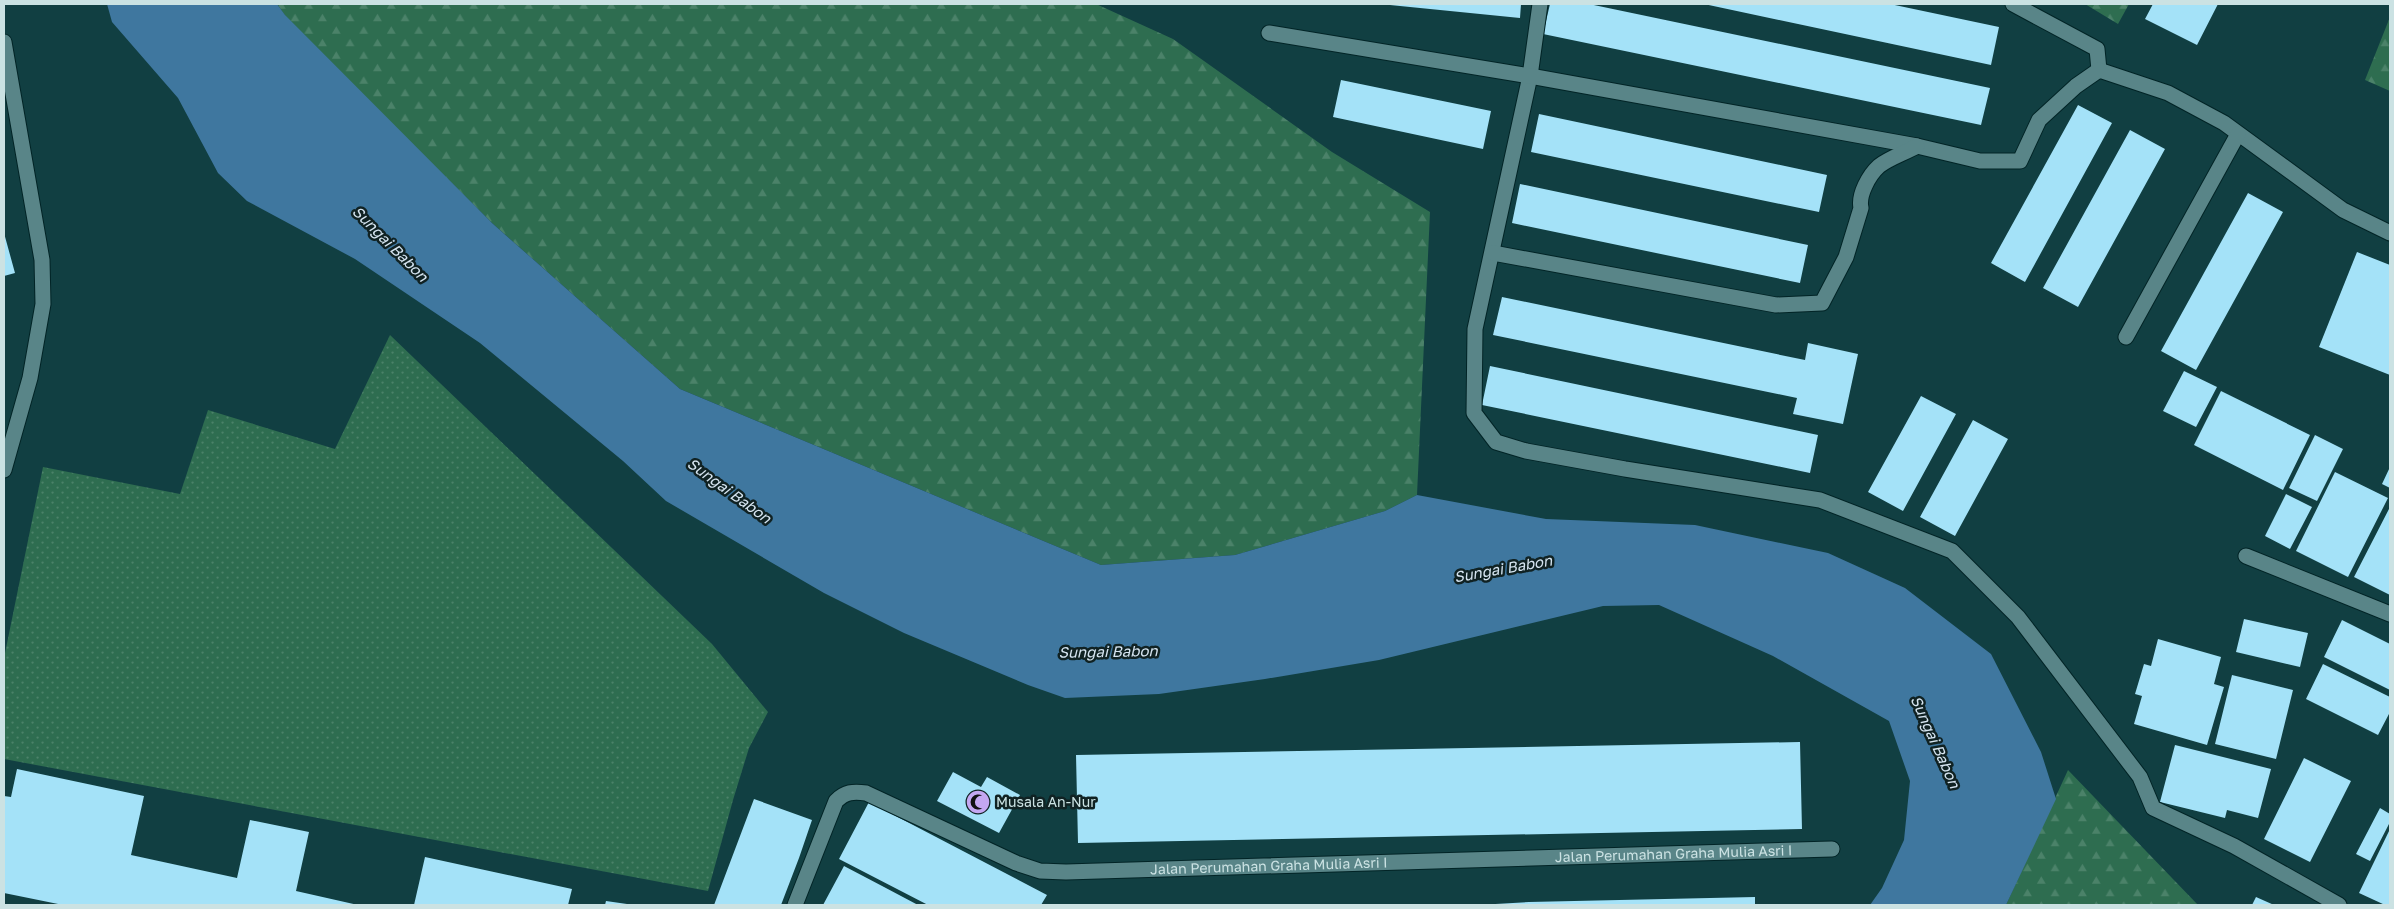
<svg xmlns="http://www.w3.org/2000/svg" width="2394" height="909" viewBox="0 0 2394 909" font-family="'Golos Text',sans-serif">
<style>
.grass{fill:url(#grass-dots)}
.forest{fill:url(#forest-firs)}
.water{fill:#3f779f}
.building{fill:#a4e2f8}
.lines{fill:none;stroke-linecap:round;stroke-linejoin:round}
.street-casing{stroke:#022426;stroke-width:17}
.street{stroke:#598588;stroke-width:15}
.labels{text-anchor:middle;stroke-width:5;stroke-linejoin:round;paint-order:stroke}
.poi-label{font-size:14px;fill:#cbe2e3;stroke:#102223;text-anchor:start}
.street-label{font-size:14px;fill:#cbe2e3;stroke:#102223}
.water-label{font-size:15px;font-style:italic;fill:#d6e5f1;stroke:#102223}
</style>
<defs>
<pattern id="grass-dots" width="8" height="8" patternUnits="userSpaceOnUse" patternTransform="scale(1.25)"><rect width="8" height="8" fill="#2e6d50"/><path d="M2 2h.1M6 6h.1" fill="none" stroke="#4b8269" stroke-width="1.8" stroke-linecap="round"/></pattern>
<pattern id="forest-firs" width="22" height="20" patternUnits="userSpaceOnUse" patternTransform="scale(1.25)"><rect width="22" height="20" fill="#2e6d50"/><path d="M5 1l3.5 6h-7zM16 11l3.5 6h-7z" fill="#4b8269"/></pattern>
</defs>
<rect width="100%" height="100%" fill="#113f42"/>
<path class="grass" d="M390,335l322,309 56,68 -19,36 -16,52 -25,91 -704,-132v-101l39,-191 137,27 28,-84 127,39z"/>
<path class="forest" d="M277,4h819l77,35 159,113 98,60 -13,283 -32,16 -150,44 -134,10 -421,-176 -188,-166 -201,-199z
M2085,4h44l-11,20z
M2390,17v74l-25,-11z
M2068,770l130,135h-192z"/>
<path class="water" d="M107,4h170l8,11 207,208 188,166 421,176 134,-10 150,-44 32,-16 129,24 149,6 133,28 77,35 86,66 50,98 15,47 -50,106h-136l12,-17 22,-48 6,-59 -21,-60 -116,-65 -114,-51 -56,1 -224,54 -114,19 -106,15 -94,4 -37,-13 -124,-52 -80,-40 -158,-92 -43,-40 -143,-118 -125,-84 -108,-58 -29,-28 -40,-75 -66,-76z"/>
<path class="building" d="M1380,4h141l-1,14z
M1550,4h39l401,84 -9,37 -438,-91z
M1704,4h186l109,23 -8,38z
M2153,4h65l-21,41 -52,-26z
M1341,80l150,31 -8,38 -150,-32z
M2078,105l34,18 -87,159 -34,-19z
M1539,114l288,61 -8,37 -288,-60z
M2130,130l35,19 -87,158 -35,-19z
M1520,184l288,61 -8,38 -288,-60z
M2248,193l35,19 -87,158 -35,-19z
M4,233l11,40 -11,3z
M2357,252l33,13v110l-71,-28z
M1502,297l303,63 3,-17 50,11 -15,70 -50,-10 4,-16 -304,-63z
M1490,366l328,69 -8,38 -328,-68z
M2184,371l33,16 -21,40 -33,-16z
M2221,391l89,44 -27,55 -89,-45z
M1921,396l35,18 -53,97 -35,-19z
M1973,420l35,19 -53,97 -35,-19z
M2315,435l28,14 -26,52 -28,-13z
M2390,467v21l-8,-4z
M2335,472l53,26 -40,79 -52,-26z
M2286,494l26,13 -22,42 -25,-13z
M2390,507v88l-36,-18z
M2244,619l64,14 -8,34 -64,-15z
M2342,620l48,24v46l-66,-33z
M2158,639l63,18 -7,27 10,3 -17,58 -73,-21 8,-28 -7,-2 9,-30 7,2z
M2323,664l67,33v15l-12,23 -72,-36z
M2232,675l61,15 -17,69 -61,-15z
M1800,742l2,87 -724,14 -2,-88z
M2175,745l96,24 -13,49 -31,-8 -2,8 -65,-16z
M2304,758l47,23 -41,81 -46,-23z
M17,769l127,27 -13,59 106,23 13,-58 59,12 -13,59 62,14h-295l-59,-12v-97l7,1z
M953,772l28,15 6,-10 33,18 -21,38 -62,-32z
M754,799l58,21 -13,38 -18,47h-67z
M869,802l178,93 -6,10h-113l-89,-46z
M2380,808l10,6v8l-20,39 -14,-7z
M2390,829v76h-5l-26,-12z
M425,857l147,32 -4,16h-154z
M844,866l40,21 34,18h-95z
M1755,897v8h-277l51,-3z
M2256,897l18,8h-22z
M606,901l21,3v1h-22z"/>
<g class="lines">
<g class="street-casing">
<g id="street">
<path d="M1540,4l-10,72 -55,253 -1,84 22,29 30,9 99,18 195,31 132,51 66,66 122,160 13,31 81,38 105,59"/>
<path d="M2013,4l84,45 2,21"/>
<path d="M1269,33l261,43 387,70 63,15h40l19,-41 37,-34 23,-16 69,23 56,30 119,87 47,23"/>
<path d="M4,42l38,218 1,44 -13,74 -26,92"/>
<path d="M1493,253l283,52 46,-2 24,-46 15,-49c-3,-13 8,-33 18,-42 10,-8 26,-13 38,-20"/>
<path d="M2126,337l112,-203"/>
<path d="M2246,556l144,58"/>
<path id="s1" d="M795,905l41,-104c9,-9 17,-10 30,-8l150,70 24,8 26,1 766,-23"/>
</g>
</g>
<use href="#street" class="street"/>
</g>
<defs>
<g id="mosque-disc" transform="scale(1.25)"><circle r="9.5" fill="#c4a7f1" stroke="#102223"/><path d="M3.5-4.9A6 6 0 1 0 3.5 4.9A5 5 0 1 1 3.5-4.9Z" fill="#111"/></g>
</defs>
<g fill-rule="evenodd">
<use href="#mosque-disc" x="978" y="802"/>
</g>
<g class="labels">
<g class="poi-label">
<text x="996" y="807">Musala An-Nur</text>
</g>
<g class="street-label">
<text dy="5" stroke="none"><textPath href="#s1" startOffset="969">Jalan Perumahan Graha Mulia Asri I</textPath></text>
<text dy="5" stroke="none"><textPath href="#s1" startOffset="564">Jalan Perumahan Graha Mulia Asri I</textPath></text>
</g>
<g class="water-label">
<text transform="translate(390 244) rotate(45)" y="5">Sungai Babon</text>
<text transform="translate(729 491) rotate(36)" y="5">Sungai Babon</text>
<text transform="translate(1503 569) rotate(-10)" y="5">Sungai Babon</text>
<text transform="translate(1108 652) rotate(-1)" y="5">Sungai Babon</text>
<text transform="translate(1935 742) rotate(66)" y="5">Sungai Babon</text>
</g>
</g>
<rect width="2394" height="909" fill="none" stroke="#cbe2e3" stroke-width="10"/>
</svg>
